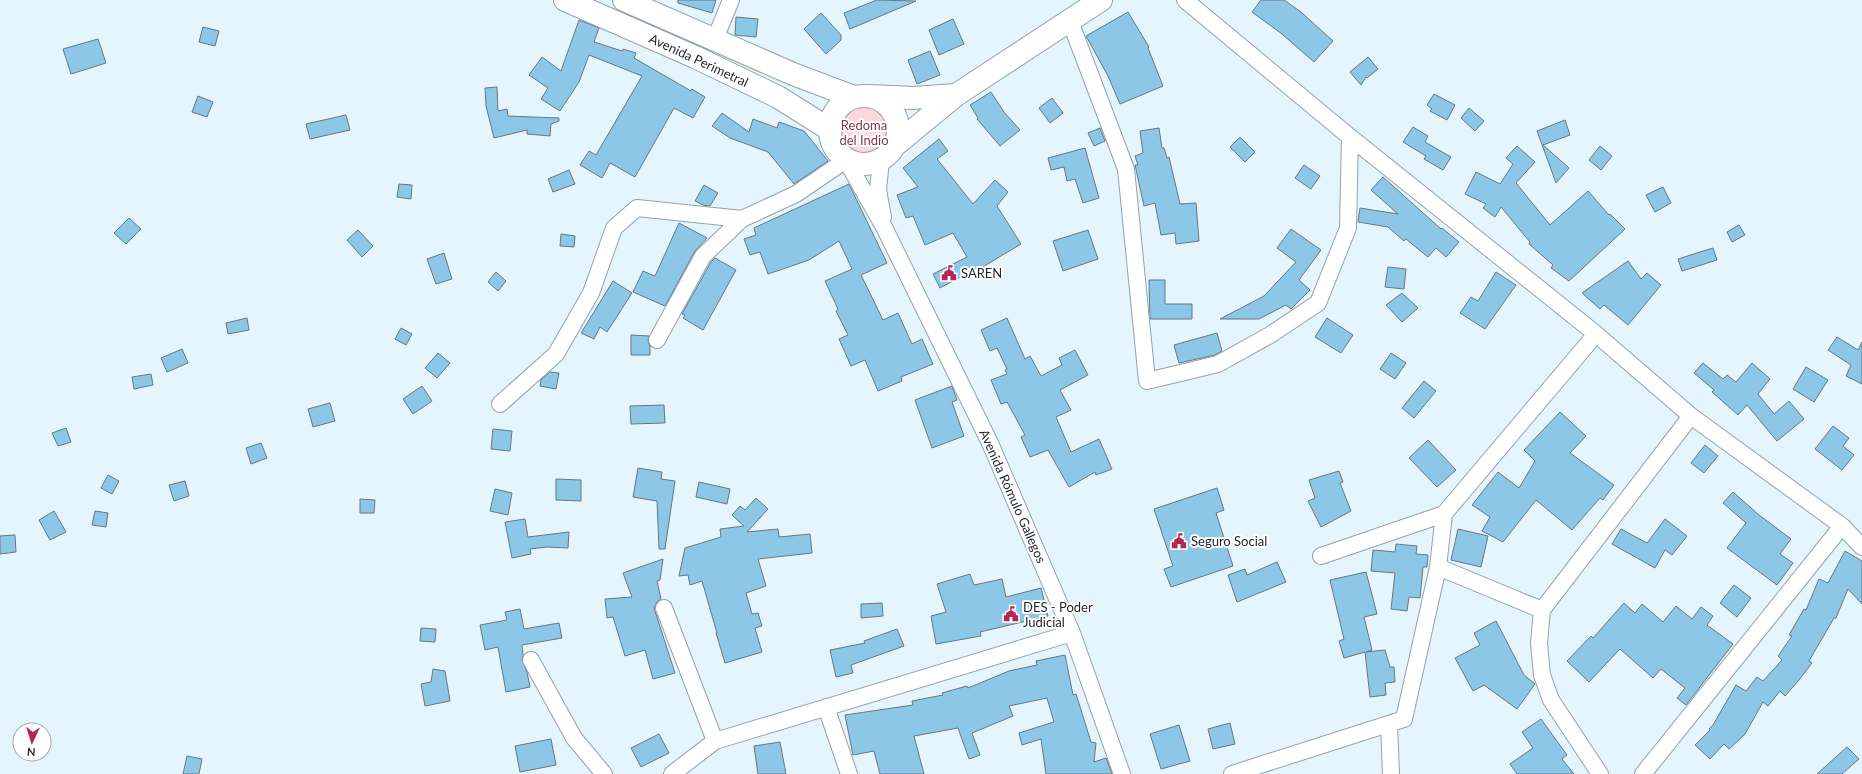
<svg xmlns="http://www.w3.org/2000/svg" width="1862" height="774" viewBox="0 0 1862 774" font-family="Lato,sans-serif">
<style>
.green{fill:#fdd7dc}
.building{fill:#8cc7e8;stroke:#69777f}
.lines{fill:none;stroke-linecap:round;stroke-linejoin:round}
.street-casing{stroke:#93a2aa;stroke-width:18}
.secondary-casing{stroke:#93a2aa;stroke-width:24}
.street{stroke:#fff;stroke-width:16}
.secondary{stroke:#fff;stroke-width:22}
.labels{text-anchor:middle;stroke-width:4;stroke-linejoin:round;paint-order:stroke}
.street-label{font-size:13px;fill:#1f2528;stroke:#fff}
.park-label{font-size:13px;fill:#853849;stroke:#fff}
.poi-label{font-size:13px;fill:#1f2528;stroke:#fff;text-anchor:start}
</style>
<rect width="100%" height="100%" fill="#e5f5fe"/>
<path class="green" d="M838 132a26 26 0 1 1 52 0a26 26 0 1 1-52 0Z"/>
<path class="building" d="M678,0h38l-4,13 -34,-10z
M877,0l39,1 -66,28 -6,-16z
M1261,0h23l17,12 32,29 -19,21 -32,-28 -30,-22z
M1128,12l21,35 -1,1 15,38 -43,18 -12,-28 -22,-40z
M821,13l20,22v5l-15,14 -22,-25z
M736,17l22,2 -2,18 -21,-2z
M953,19l11,25 -25,11 -10,-25z
M579,20l20,8 -5,14 28,9 1,-2 13,4 -2,5 57,33 1,-2 13,8 -12,21 -19,-10 -39,69 -25,-14 -8,15 -22,-13 9,-14 7,4 46,-79 -53,-21 -10,27 -19,29 -19,-12 7,-11 -19,-13 13,-18 19,14z
M203,27l16,4 -4,15 -16,-4z
M98,39l8,24 -35,11 -8,-25z
M930,51l10,24 -23,9 -9,-24z
M1368,57l10,12 -11,9 -1,-1 -5,8 -11,-13z
M497,87l1,24 9,-2 1,7 51,2v3l-8,3 -1,12 -23,-2v-4l-33,8 -8,-32 -1,-18z
M991,92l13,20 16,18 -20,16 -23,-27 1,-1 -8,-13z
M1434,94l21,11 -8,15 -17,-9 2,-2 -5,-4z
M198,96l15,6 -6,15 -15,-5z
M1052,98l11,15 -13,10 -11,-15z
M1469,108l15,13 -9,10 -14,-13z
M722,113l27,19 4,-13 24,9 2,-6 25,9 24,30 -34,23 -26,-32 -38,-14 -18,-12z
M346,115l4,15 -40,9 -4,-15z
M1565,120l5,15 -27,10 26,23 -13,15 -19,-52z
M1413,127l15,9 -3,6 26,15 -8,13 -19,-11 2,-3 -23,-14z
M1100,128l5,13 -11,5 -6,-13z
M1159,128l3,20h2l3,10 2,-1 11,47 16,-1 3,38 -23,3 -1,-11 -14,2 -6,-32 -11,3 -9,-41h3l-3,-9 8,-3 -3,-22z
M1240,137l15,15 -10,10 -15,-15z
M939,139l9,12 -11,8 36,45 22,-24 13,12 -11,14 24,38 -45,27 -1,-2 -35,19 -7,-14 34,-17 -14,-24 -28,12 -12,-29 -7,2 -9,-23 21,-8 -15,-19z
M1517,146l18,16 -19,21 34,42 38,-34 21,24 1,-1 15,15 -56,52 -18,-13 2,-3 -24,-21 1,-2 -29,-35 -6,10 -12,-9 3,-4 -21,-10 11,-22 24,12 13,-20 -7,-6z
M1600,146l12,10 -11,14 -12,-10z
M1085,148l14,50 -16,5 -8,-24 -8,2 -3,-14 -13,3 -3,-12z
M1304,165l16,11 -9,13 -16,-11z
M569,170l6,14 -22,8 -5,-13z
M1383,177l58,52 1,-1 17,14 -13,15 -10,-9 -8,9 -22,-18 -2,2 -16,-14 -30,-5 2,-14 38,6 -27,-24z
M399,184l13,1 -1,14 -14,-2z
M849,184l38,79 -26,12 22,45 15,-7 14,31 10,-5 11,25 -32,13 1,4 -24,10 -13,-31 -14,6 -12,-27 9,-4 -12,-24 2,-2 -13,-28 27,-12 -13,-28 -30,19 -41,14 -8,-22 -10,3 -6,-16 12,-4 -2,-7z
M704,185l14,8 -8,13 -7,-1 -8,-4z
M1663,187l8,16 -16,9 -9,-17z
M129,218l12,11 -15,15 -12,-11z
M679,223l28,15 -12,13 -30,55 -32,-14 10,-21 12,5z
M1739,225l6,10 -13,7 -5,-10z
M1291,229l30,21 -22,30 11,10 -19,19 -5,-4 -27,14h-39l44,-23 32,-34 -19,-14z
M358,230l15,16 -11,11 -15,-17z
M1088,230l10,29 -35,12 -10,-30z
M561,234l14,2 -1,11 -14,-1z
M1713,248l4,12 -35,11 -4,-12z
M444,253l8,26 -16,5 -9,-25z
M715,258l21,12 -33,60 -20,-12 2,-3 -3,-1 29,-52z
M1628,261l13,18 6,-6 14,12 -33,40 -24,-20 -4,4 -18,-16z
M1388,267l18,2 -2,20 -19,-2z
M496,272l10,9 -8,10 -10,-9z
M1496,272l20,13 -31,44 -25,-16 11,-16 7,4z
M1149,280h16v24h27v15h-42z
M613,281l19,12 -25,39 -7,-5 -6,12 -13,-6z
M1402,293l16,15 -16,14 -16,-17z
M247,318l2,12 -21,4 -2,-11z
M1007,318l18,41 5,-3 11,20 21,-11 -3,-7 16,-8 13,25 -28,15 11,20 -15,7 15,35 28,-13 13,30 -16,6 -1,-3 -26,15 -21,-37 -18,7 -9,-20 4,-2 -18,-33 -6,2 -10,-24 16,-6 -2,-4 2,-1 -10,-21 -7,3 -9,-21z
M1327,318l26,17 -12,18 -26,-16z
M401,328l11,6 -6,11 -11,-6z
M1217,333l5,18 -7,4 -36,8 -5,-18z
M631,335l18,1 -1,5 2,6v8h-19z
M1837,337l21,13 4,-8v42l-16,-8 5,-11 -23,-15z
M182,349l6,14 -21,9 -6,-14z
M438,353l12,10 -13,15 -12,-10z
M1391,353l15,10 -11,16 -15,-10z
M1703,363l20,16 4,-4 9,7 16,-19 18,16 -12,15 16,20 15,-13 15,18 -27,22 -30,-36 -9,10 -26,-23 2,-2 -20,-17z
M1806,367l22,13 -14,22 -21,-13z
M550,372l9,1 -3,16 -16,-3 1,-6z
M151,374l2,11 -19,4 -2,-12z
M1424,381l12,10 -22,27 -12,-10z
M422,386l10,15 -19,13 -10,-15z
M952,386l5,14 -5,2 12,34 -32,12 -17,-48z
M330,403l5,18 -22,6 -5,-18z
M664,405l1,18 -34,1 -1,-18z
M1560,412l26,24 -16,17 44,32 -11,15 -3,-2 -28,32 -36,-30 -33,42 -21,-11 8,-14 -18,-12 26,-33 21,16 16,-27 -11,-11z
M1833,426l16,12 -6,8 11,9 -12,15 -27,-21z
M66,428l5,14 -13,4 -6,-13z
M493,429l19,2 -2,20 -19,-2z
M1428,440l28,30 -19,17 -28,-29z
M261,443l6,15 -16,6 -5,-16z
M1705,445l13,11 -14,17 -13,-10z
M638,468l24,4 -1,7 14,2 -10,68h-6l-2,-48 -24,-4z
M1339,471l4,11 -3,1 11,28 -30,16 -13,-26 7,-3 -6,-18z
M108,475l11,6 -7,13 -11,-6z
M556,479l25,1v21l-25,-1z
M185,481l4,15 -15,5 -5,-16z
M699,482l31,7 -3,15 -31,-7z
M1217,488l7,22 -8,3 17,53 -62,21 -7,-18 9,-3 -19,-57z
M495,489l17,4 -4,22 -18,-4z
M1733,492l26,23 32,24 -11,15 13,9 -16,22 -50,-37 19,-25 -23,-20z
M756,498l12,11 -21,23 31,-3 1,8 31,-3 2,19 -54,6 8,27 -20,7 6,21 6,-1 4,13 -7,2 7,24 -37,11 -9,-30h1l-15,-52 -12,4 -2,-10 -9,1 6,-28 36,-11 -1,-8 24,-3 -12,-11 8,-9 5,4z
M360,499l15,1 -1,13h-14z
M54,511l12,21 -16,8 -11,-20z
M95,511l13,2 -2,14 -14,-2z
M525,519l3,18 41,-5 -1,16 -21,-1 -17,2 1,5 -19,4 -7,-36z
M1665,519l22,17 -15,19 -7,-5 -10,18 -43,-24 9,-15 26,14z
M1458,529l30,7 -7,31 -30,-7z
M15,535l1,17 -16,2v-18z
M1396,544l21,2 -1,8 12,1 -1,12h-4l-3,31 -11,-1 -2,14 -16,-2 4,-36 -24,-2 2,-21 22,2z
M1845,551l17,10v43l-14,-15 -12,29h-2l-25,43 3,2 -13,17 -14,16 -5,-5 -12,15 -5,-4 -18,32 -16,15 -5,-5 -14,15 -15,-14 15,-15 -1,-1 4,-4 23,-40 10,6 11,-14 6,4 19,-21 -4,-4 14,-20 -3,-1 15,-26 2,1 13,-31 9,4z
M663,559l-3,21 -3,1 4,18 -4,3 -3,6 21,65 -22,6 -8,-29 -20,6 -12,-39 -6,1 -2,-19 27,-2 -9,-24z
M1277,562l9,20 -49,20 -9,-27 17,-6 2,6z
M1366,572l11,42 -13,3 8,33 -6,2 19,-2 5,17h4l1,15 -10,1 1,12 -16,2 -5,-45 -21,6 -5,-17 5,-2 -14,-59z
M970,574l4,11 28,-6 4,18 35,-9 7,28 -68,16 1,4 -45,8 -5,-28 15,-4 -9,-28z
M1734,585l17,13 -14,19 -17,-14z
M882,603l1,13 -22,2v-14z
M1624,603l11,10 7,-9 21,18 13,-16 16,13 9,-12 12,9 -6,9 26,19 -47,61 -9,-7 8,-10 -24,-19 -8,9 -33,-29 -31,33 -22,-21 24,-25 2,2z
M520,609l4,20 35,-6 3,15 -40,7 1,10 -1,5 5,12 3,15 -24,5 -8,-45 -13,3 -5,-25 27,-5 -2,-8z
M1496,621l28,54 11,9 -18,25 -33,-24 -11,6 -18,-33 25,-13 -6,-12z
M421,628l15,1 -1,13 -15,-1z
M897,629l7,17 -53,19 2,8 -17,4 -6,-27 35,-7 -1,-2z
M1065,655l8,40 3,-1 15,48 5,1 -2,19 12,-4 6,16h-66l-5,-35 -19,6 -3,-12 35,-11 -7,-24 -38,8 4,10 -41,17 8,22 -11,4 -11,-31 -44,8 10,38h-44l-6,-23 -21,4 -8,-40 68,-10 -1,-4 31,-6 -1,-2 25,-7 1,2 41,-17 28,-6 -1,-4z
M433,669l12,2 5,30 -25,5 -4,-22 10,-2z
M1541,719l26,36 -5,4 12,15h-57l-7,-10 23,-16 -11,-16z
M1230,723l5,21 -22,5 -5,-20z
M1179,725l11,36 -29,8 -11,-35z
M659,734l10,19 -28,14 -10,-19z
M551,739l5,26 -36,7 -5,-26z
M780,742l6,32h-28l-4,-28z
M1847,747l12,12 -17,15h-25z
M187,756l15,3 -3,15h-16z"/>
<g class="lines">
<g class="street-casing">
<path id="street" d="M1185,0l165,137 246,197 95,82 151,110 20,21
M1070,21l56,148 21,212 71,-17 52,-29 48,-32 30,-75 2,-91
M715,39l16,-39
M881,160l-3,30 5,27
M657,340l46,-84 39,-37
M500,404l56,-50 35,-61 23,-65 23,-20 105,11 54,-25 50,-34 38,67 106,216 82,190 50,141
M1321,556l123,-42
M1438,567l104,43
M664,608l51,133
M531,660l43,78 30,36
M826,707l23,67
M1389,724l2,50
M672,774l43,-33 357,-108
M1232,774l172,-55 34,-152 6,-53 152,-180
M1600,774l-49,-74 -9,-25 -3,-32 3,-33 149,-194
M1643,774l199,-248"/>
</g>
<g class="secondary-casing">
<path id="secondary" d="M565,0l130,57 83,40 51,32
M624,0l169,74 61,23
M830 130a34 34 0 1 1 68 0a34 34 0 1 1-68 0Z
M871,96l42,2 43,-3
M894,146l62,-51 145,-95"/>
</g>
<use href="#street" class="street"/>
<use href="#secondary" class="secondary"/>
</g>
<defs>
<g id="civic-bare" transform="scale(1.2)"><path d="M-.6-6.5H3V-4.5H.6V-3L4-1V1h2V6H-6V1h2V-1L-.6-3ZM-1.2 2.5V6h2.4V2.5Z" fill="#b62652" stroke="#fff" stroke-width="2.5" paint-order="stroke"/></g>
</defs>
<g fill-rule="evenodd">
<use href="#civic-bare" x="949" y="273"/>
<use href="#civic-bare" x="1179" y="541"/>
<use href="#civic-bare" x="1011" y="614"/>
</g>
<g class="labels">
<g class="street-label">
<text transform="translate(699 60) rotate(25)" y="5">Avenida Perimetral</text>
<text transform="translate(1013 496) rotate(66)" y="5">Avenida Rómulo Gallegos</text>
</g>
<g class="park-label">
<text x="864" y="130">Redoma<tspan x="864" dy="15">del Indio</tspan></text>
</g>
<g class="poi-label">
<text x="961" y="278">SAREN</text>
<text x="1191" y="546">Seguro Social</text>
<text x="1023" y="612">DES - Poder<tspan x="1023" dy="15">Judicial</tspan></text>
</g>
</g>
<g transform="translate(32 742) rotate(184)"><circle r="19" fill="#ffffff" stroke="#a5a8a9"/>
<path d="M0-3L7 15L0 10L-7 15Z" fill="#b62652"/>
<text y="-6" font-size="11" font-weight="bold" text-anchor="middle" fill="#1f2528">N</text>
</g>
</svg>
